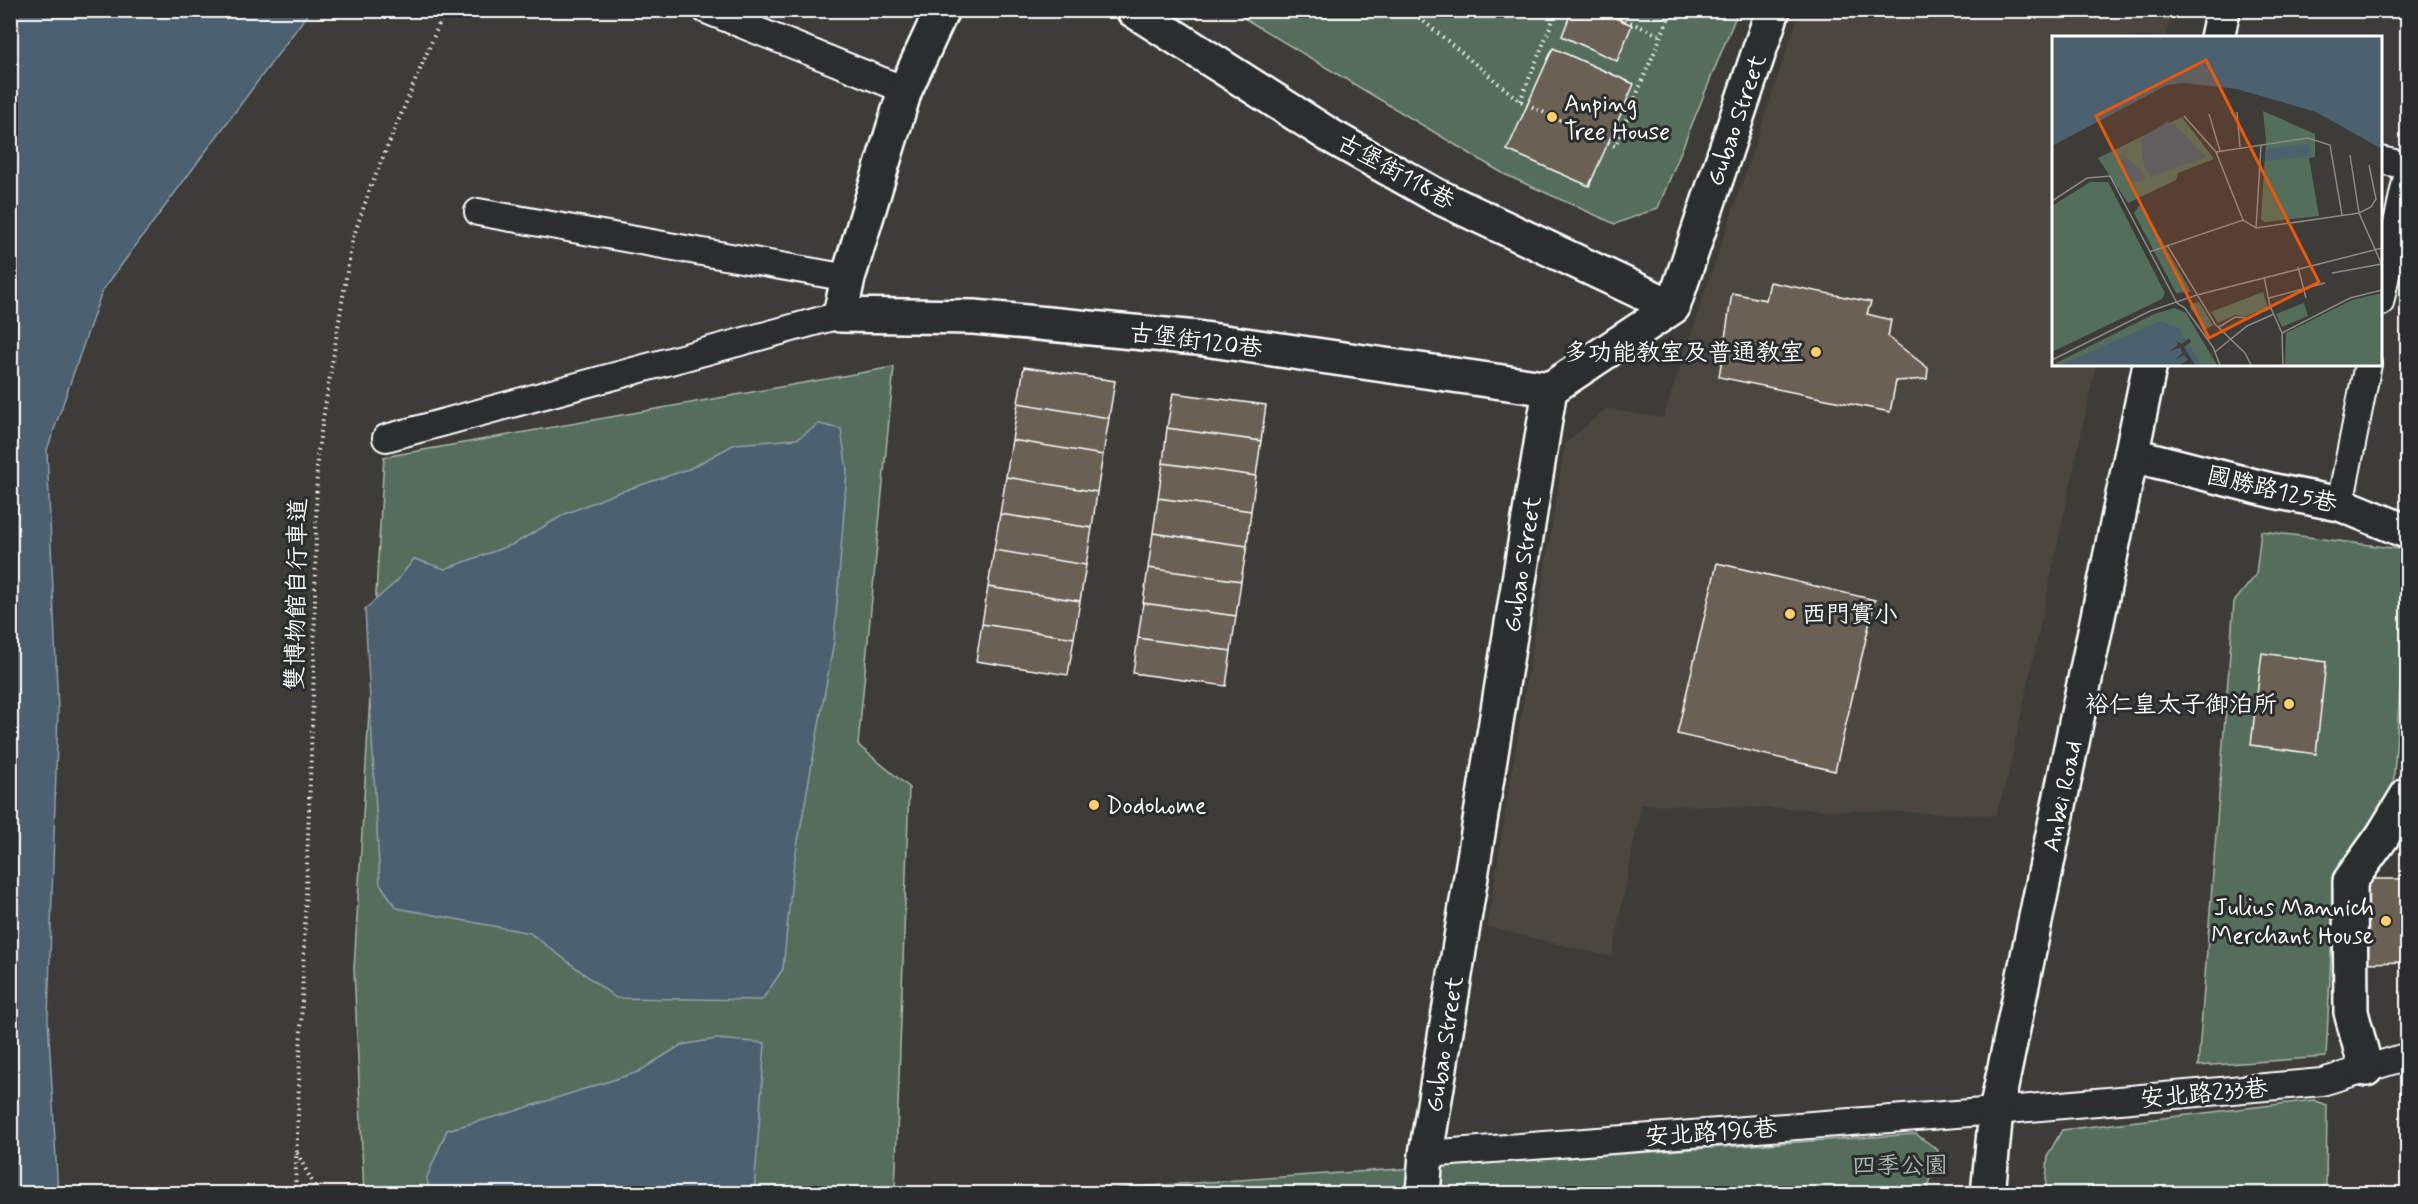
<svg xmlns="http://www.w3.org/2000/svg" width="2418" height="1204" viewBox="0 0 2418 1204" font-family="Mynerve,'LXGW WenKai TC',sans-serif">
<style>
.built{fill:#4c4740}
.green{fill:#546e5c;stroke:#aab6ae;stroke-width:1.5}
.water{fill:#4b616f;stroke:#93a0a9;stroke-width:1.5}
.building{fill:#6b6052;stroke:#fff;stroke-width:1.5}
.lines{fill:none;stroke-linecap:round;stroke-linejoin:round}
.lane-casing{stroke:#fff;stroke-width:30}
.street-casing{stroke:#fff;stroke-width:38}
.secondary-casing{stroke:#fff;stroke-width:38}
.path{stroke:#fff;stroke-width:4;stroke-dasharray:1.5 4.5;stroke-linecap:butt}
.lane{stroke:#2a2d2e;stroke-width:26}
.street{stroke:#2a2d2e;stroke-width:33}
.secondary{stroke:#2a2d2e;stroke-width:33}
.poi-dot{fill:#ffd166;stroke:#2a2d2e;stroke-width:2}
.labels{text-anchor:middle;stroke-width:6;stroke-linejoin:round;paint-order:stroke}
.poi-label{font-size:24px;fill:#fff;stroke:#2a2d2e;text-anchor:start}
.street-label{font-size:24px;fill:#fff;stroke:#2a2d2e}
.park-label{font-size:24px;fill:#aab6ae;stroke:#2a2d2e}
.inset-road{fill:none;stroke:#8b8a88;stroke-width:1.5}
.view{fill:#e8590c;fill-opacity:0.15;stroke:#e8590c;stroke-width:3}
.inset-edge{fill:none;stroke:#fff;stroke-width:3}
</style>
<rect width="100%" height="100%" fill="#3e3c39"/>
<filter id="ink" filterUnits="userSpaceOnUse"><feTurbulence type="fractalNoise" baseFrequency=".0167" numOctaves="2"/><feDisplacementMap in="SourceGraphic" scale="12" xChannelSelector="R" yChannelSelector="G"/><feConvolveMatrix kernelMatrix="1 2 1 2 8 2 1 2 1" color-interpolation-filters="sRGB"/></filter>
<g filter="url(#ink)">
<path class="built" d="M1800,11h372l-6,26 -112,1v326l42,1 -90,419 -11,31 -354,-11 -29,153 -125,-30 78,-483 41,-35 57,9z"/>
<path class="green" d="M1232,11h506l-80,197 -43,16 -111,-50z
M894,367l-36,378 51,42 -14,406 -531,1 -10,-225 30,-512z
M2261,531l146,19v43l-15,209 -21,18 -36,54 -9,183 -128,9 36,-464 22,-27z
M2314,1100l13,5 -1,80 -13,8h-268l3,-38 14,-25z
M1916,1134l22,16 -11,43 -895,1z"/>
<path class="water" d="M10,11h300l-208,280 -55,159 11,260 -10,308 10,176 -48,-1z
M819,424l22,5 6,42 -13,170 -41,228 -10,100 -21,31 -146,-2 -86,-65 -133,-25 -17,-24 -15,-275 32,-28 17,-22 31,10 69,-25 51,-30 49,-20 75,-25 46,-25 62,-5z
M716,1039l49,4 -11,150h-325l-2,-16 20,-47 62,-17 129,-41 43,-27z"/>
<path class="building" d="M1572,10h24l36,15 -15,36 -55,-25z
M1553,48l81,36 -45,102 -82,-36z
M1770,282l101,20 -4,12 24,6 -3,17 40,31 -1,11 -31,2 -6,31 -171,-35 13,-84 34,7z
M1024,367l91,14 -6,37 -91,-15z
M1173,393l93,12 -5,36 -94,-13z
M1018,403l91,15 -6,37 -91,-15z
M1167,428l94,13 -5,35 -93,-13z
M1012,440l91,15 -6,37 -91,-15z
M1163,463l93,13 -5,35 -93,-13z
M1006,477l91,15 -5,36 -92,-14z
M1158,498l93,13 -4,35 -94,-13z
M1000,514l92,14 -6,37 -92,-15z
M1153,533l94,13 -6,35 -93,-13z
M994,550l92,15 -6,36 -92,-14z
M1717,563l158,37 -40,171 -158,-37z
M1148,568l93,13 -5,35 -93,-13z
M988,587l92,14 -6,37 -92,-14z
M1143,603l93,13 -5,35 -93,-13z
M982,624l92,14 -6,37 -92,-14z
M1138,638l93,13 -5,35 -93,-13z
M2262,653l64,9 -10,92 -65,-9z
M2365,879h43v83l-43,1z"/>
<g class="lines">
<g class="lane-casing">
<path id="lane" d="M706,10l199,80
M2380,160l28,6
M478,212l370,66
M2380,303l28,-131
M386,438l454,-123
M2340,504l28,-140
M1426,1154l570,-43 326,-29 86,-26"/>
</g>
<g class="street-casing">
<path id="street" d="M942,10l-37,80 -57,188 -8,37 134,2 223,21 353,51
M1133,10l196,125 108,61 236,111
M2133,455l141,36 66,13 68,28
M2366,1069l-15,-57 -1,-131 32,-44 26,-43
M1423,1194l3,-40 124,-765 123,-82 100,-297"/>
</g>
<g class="secondary-casing">
<path id="secondary" d="M2217,38l6,-28
M1988,1194l8,-83 154,-747"/>
</g>
<path class="path" d="M1410,10l110,91 95,45 57,-136
M1603,10l58,26
M1520,101l37,-91
M297,1153l22,41
M295,1194l19,-524 3,-214 35,-215 19,-55 74,-176"/>
<use href="#lane" class="lane"/>
<use href="#street" class="street"/>
<use href="#secondary" class="secondary"/>
</g>
</g>
<g class="poi-dot">
<circle cx="1552" cy="117" r="6"/>
<circle cx="1816" cy="352" r="6"/>
<circle cx="1790" cy="614" r="6"/>
<circle cx="2289" cy="704" r="6"/>
<circle cx="1094" cy="805" r="6"/>
<circle cx="2386" cy="921" r="6"/>
</g>
<g class="labels">
<g class="poi-label">
<text x="1564" y="111">Anping<tspan x="1564" dy="28">Tree House</tspan></text>
<text x="1804" y="360" text-anchor="end">多功能教室及普通教室</text>
<text x="1802" y="622">西門實小</text>
<text x="2277" y="712" text-anchor="end">裕仁皇太子御泊所</text>
<text x="1106" y="813">Dodohome</text>
<text x="2374" y="915" text-anchor="end">Julius Mannich<tspan x="2374" dy="28">Merchant House</tspan></text>
</g>
<g class="street-label">
<text transform="translate(1736 120) rotate(-71)" y="8">Gubao Street</text>
<text transform="translate(1396 171) rotate(29)" y="8">古堡街118巷</text>
<text transform="translate(1196 340) rotate(7)" y="8">古堡街120巷</text>
<text transform="translate(2272 489) rotate(13)" y="8">國勝路125巷</text>
<text transform="translate(1522 564) rotate(-81)" y="8">Gubao Street</text>
<text transform="translate(296 594) rotate(-89)" y="8">雙博物館自行車道</text>
<text transform="translate(2062 796) rotate(-78)" y="8">Anbei Road</text>
<text transform="translate(1444 1044) rotate(-81)" y="8">Gubao Street</text>
<text transform="translate(2204 1093) rotate(-5)" y="8">安北路233巷</text>
<text transform="translate(1711 1132) rotate(-4)" y="8">安北路196巷</text>
</g>
<g class="park-label">
<text x="1900" y="1173">四季公園</text>
</g>
</g>
<g transform="translate(2052 36)">
<rect width="330" height="330" fill="#3e3c39"/>
<path d="M211,75l52,23v23l-6,1 10,58 -54,6 -4,-3 5,-79zM130,81l32,42 -36,14 -2,7 -48,23 -30,-45zM38,146h18l57,111 -3,6 -110,53v-146zM87,170l4,1 48,85 -15,1 -42,-80zM211,256l5,15 -24,10 -9,-2 -17,8 -7,-11zM330,257v72h-97l1,-32 66,-33zM147,266l14,23 -7,4 -16,-21v-4zM252,267l4,13 -26,11 -6,-13zM123,272l11,5 31,52h-165l102,-51z" fill="#546e5c"/>
<path d="M0,1h330v112l-66,-37 -79,-23 -53,-6 -17,2 -115,61zM115,86l7,2 32,33 -56,20 -7,-14 -2,-24zM256,108l3,12 -46,5 2,-12zM71,118l19,17 4,8 -18,5 -5,-16 -9,-11zM108,285l19,8 23,36h-141z" fill="#4b616f"/>
<path d="M137,302l2,4 -7,5 11,18h-15l8,-5 -4,-5 -9,5 8,-7 -3,-5 -11,3 9,-6 -2,-4 6,3z" fill="#3e3c39"/>
<path class="inset-road" d="M185,76l3,35M157,78l11,37M132,80l32,36 27,68M164,116l92,-14 22,7 12,70M298,119l9,58 12,-6 5,-8 -7,-34M0,165l35,-23 23,-2 67,127 8,5 28,39 7,18M204,192l5,-82M115,209l48,79 30,29 6,12M97,216l94,-32 13,8 103,-15 23,52M246,231l8,31M280,237l50,-9M212,241l6,29 12,27M217,262l56,-15M167,291l16,-10 12,1 24,-10M163,316l32,-26 27,-12M0,324l98,-49 47,-16 185,-47M231,329l-1,-32 68,-35 32,-8"/>
<path class="view" d="M154,24l113,222 -110,56 -113,-222z"/>
<rect width="330" height="330" class="inset-edge"/>
</g>
<rect width="2418" height="1204" fill="none" stroke="#2a2d2e" stroke-width="36"/>
<rect x="18" y="18" width="2382" height="1168" fill="none" stroke="#fff" stroke-width="2" filter="url(#ink)"/>
</svg>
